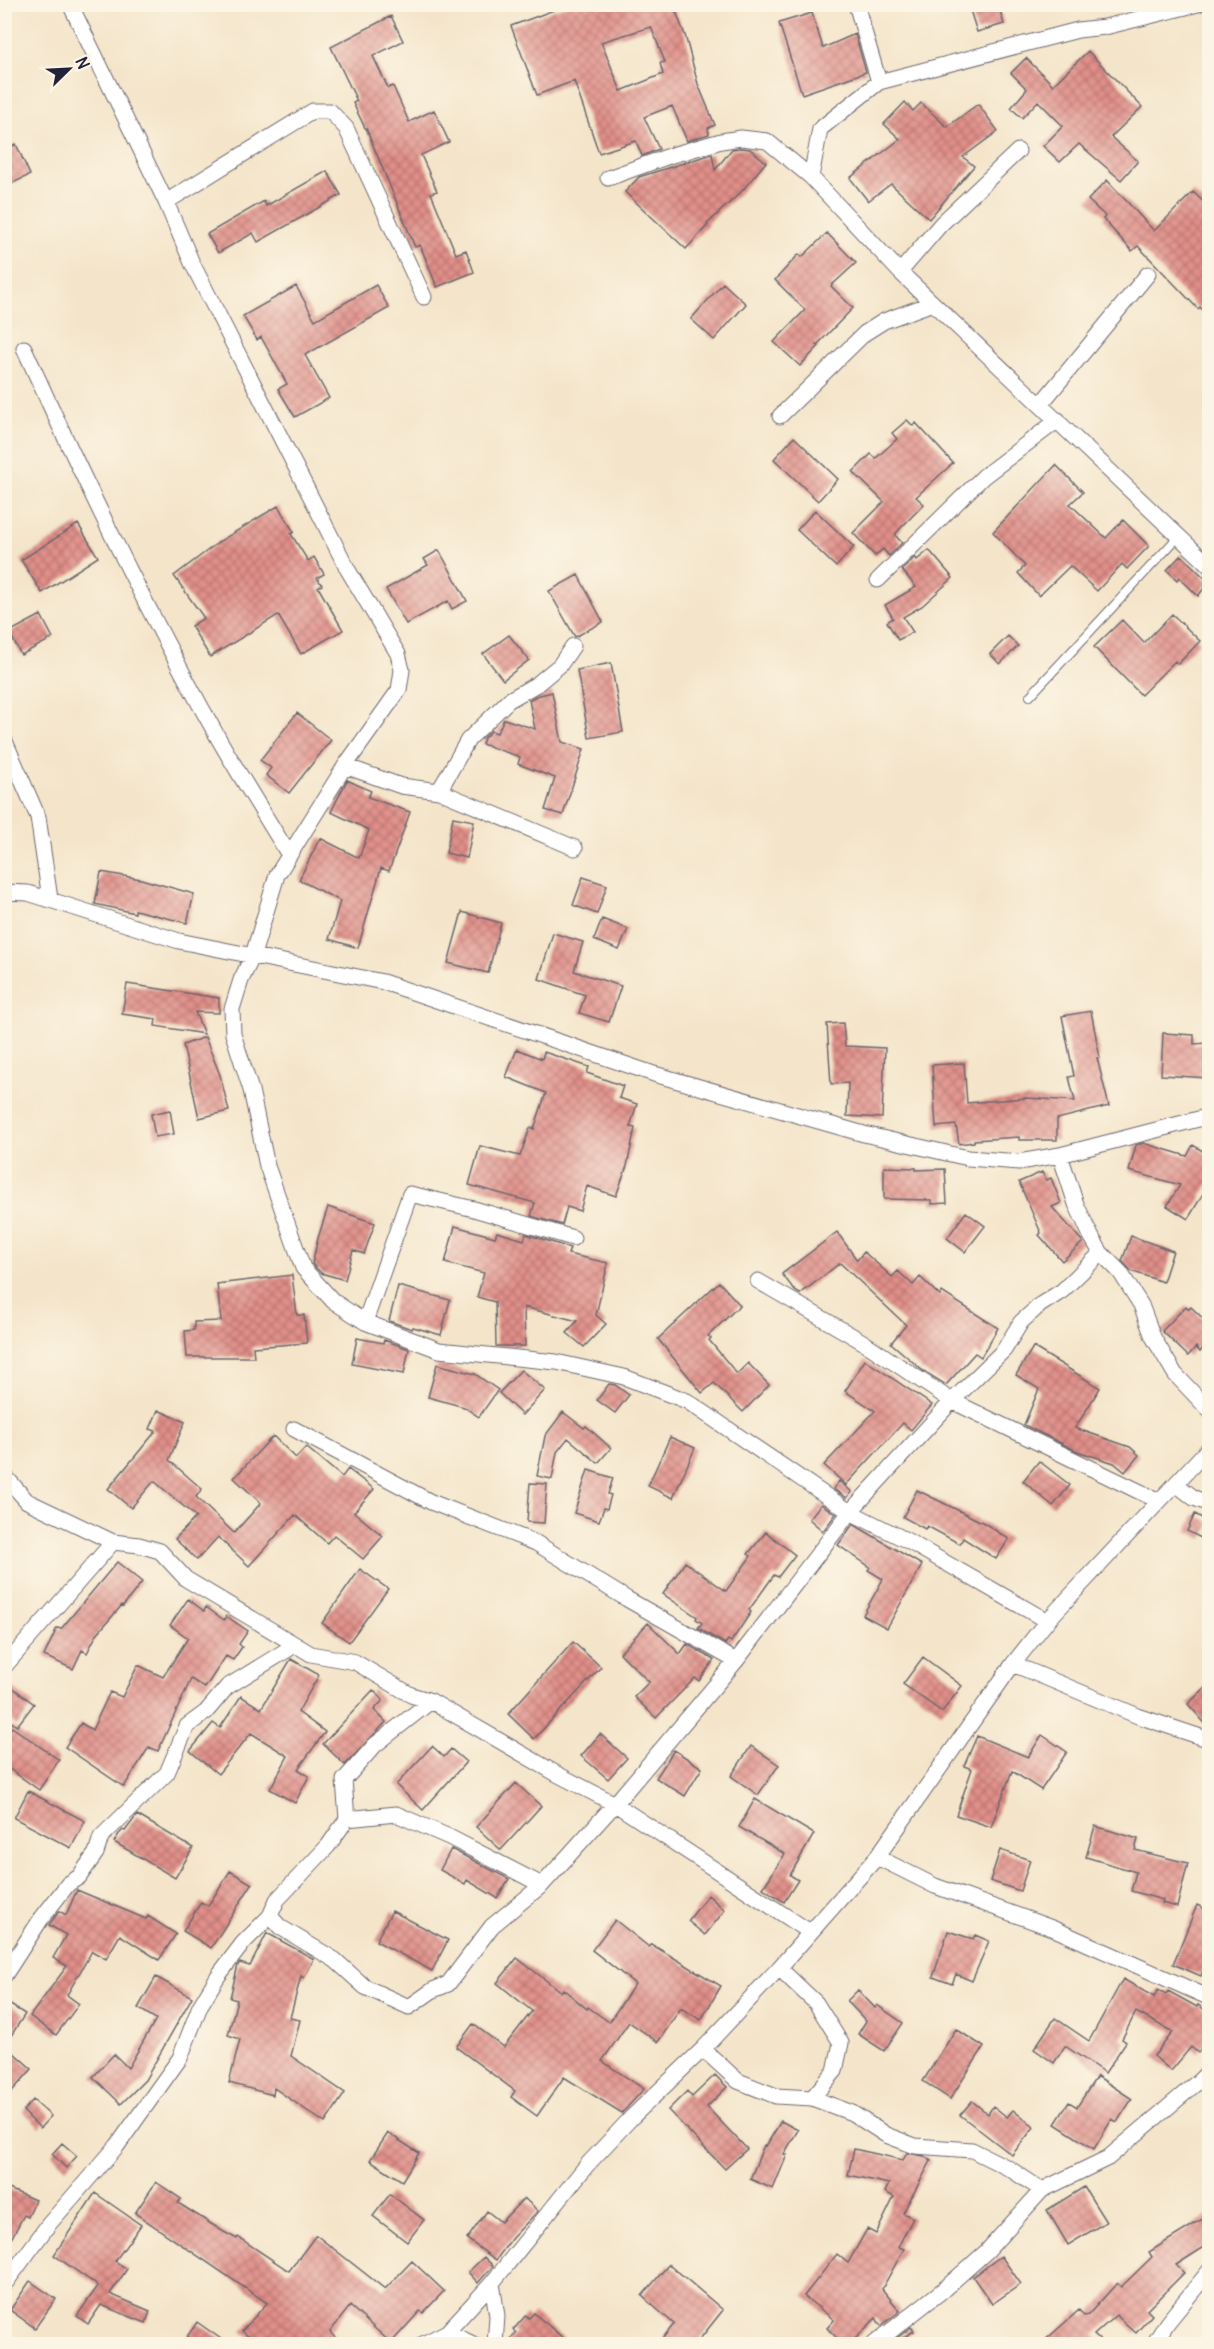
<svg xmlns="http://www.w3.org/2000/svg" width="1214" height="2349" viewBox="0 0 1214 2349" font-family="Delius,sans-serif">
<style>
.building{fill:url(#building-cross-hatch);fill-rule:evenodd}
.lines{fill:none;stroke-linecap:round;stroke-linejoin:round}
.service-casing{stroke:#6c666d;stroke-width:10}
.minor-casing{stroke:#6c666d;stroke-width:17}
.service{stroke:#fff;stroke-width:8}
.minor{stroke:#fff;stroke-width:15}
</style>
<defs>
<pattern id="building-cross-hatch" width="8" height="8" patternUnits="userSpaceOnUse" patternTransform="scale(1.5)"><rect width="8" height="8" fill="#e18f89"/><path d="M0 0l8 8M0 8l8-8" fill="none" stroke="#b67471"/></pattern>
</defs>
<rect width="100%" height="100%" fill="#fcf5e5"/>
<filter id="ink" filterUnits="userSpaceOnUse"><feTurbulence type="fractalNoise" baseFrequency=".0167" numOctaves="2"/><feDisplacementMap in="SourceGraphic" scale="12" xChannelSelector="R" yChannelSelector="G"/><feConvolveMatrix kernelMatrix="1 2 1 2 8 2 1 2 1" color-interpolation-filters="sRGB"/></filter>
<filter id="wash" filterUnits="userSpaceOnUse"><feTurbulence type="fractalNoise" baseFrequency=".008" numOctaves="4" result="noise"/><feDisplacementMap in="SourceGraphic" scale="24" xChannelSelector="R" yChannelSelector="G"/><feGaussianBlur stdDeviation="1.35" result="paint"/><feColorMatrix in="noise" values="0 0 0 0 0 0 0 0 0 0 0 0 0 0 0 0 0 1.4 0 .05"/><feComposite in="paint" operator="in"/></filter>
<g filter="url(#wash)">
<rect width="100%" height="100%" fill="#f4e5ca"/>
<g id="blocks">
<path class="building" d="M570,4h103l12,31 13,49 17,41 -7,3 1,6 -22,7 -15,-35 -28,11 15,32 -17,7 -6,-15 -37,12 -25,-72 -37,14 -26,-69zM651,27l14,35 -5,1 3,11 -42,17 -20,-49z
M968,4h30l6,20 -27,8z
M812,13l11,35 32,-14 11,38 -64,22 -23,-71z
M391,16l12,25 -30,15 15,32 5,-2 16,36 25,-12 15,32 -28,13 16,36 -6,2 25,61 10,-4 8,22 -37,15 -17,-42 -5,2 -49,-119h-1l-12,-25 4,-2 -26,-54z
M1088,51l54,56 -31,30 27,24 -17,19 -42,-36 -19,18 -17,-16 20,-20 -25,-25 -16,17 -11,-10 16,-19 -16,-16 15,-15 27,27z
M905,102l8,9 8,-8 26,24 31,-23 20,27 -35,26 11,9 -45,53 -38,-35 -23,17 -18,-23 50,-39 -16,-15z
M16,144l14,31 -26,12v-37z
M741,148l9,1 16,13 -25,30 -34,32 1,1 -22,24 -61,-57 14,-15 73,-23 3,16 17,-21z
M327,171l14,24 -83,47 -5,-9 -35,20 -11,-19 57,-33 2,5z
M1107,180l47,51 39,-39 16,15v110l-9,-10 -2,2 -60,-63 -6,5 -29,-32 2,-3 -17,-16z
M827,233l29,30 -25,23 22,22 -36,37 2,1 -19,20 -26,-24 31,-32 -30,-30 24,-26 3,3z
M723,283l23,21 -32,36 -23,-21z
M376,285l13,23 -84,47 24,43 -34,19 -17,-28 9,-5 -26,-47 -4,3 -14,-24 53,-30 19,34z
M907,420l6,6 3,-3 37,40 -37,34 8,7 -28,29v3l6,7 -13,13 -6,-7 -8,7 -22,-23 31,-31 -31,-30 18,-18 5,4 21,-19 -5,-6z
M794,437l44,42 -20,22 -44,-42z
M1056,465l27,27 -13,12 36,34 17,-18 26,26 -22,23 -5,-5 -25,27 -27,-25 -31,30 -21,-23 7,-7 -32,-34z
M278,506l16,26 -3,2 17,27 6,-4 10,17 -7,4 5,7 -4,2 25,43 -42,24 -23,-39 -68,42 -19,-31 13,-8 -30,-42 46,-35z
M815,510l39,37 -18,20 -39,-37z
M78,524l20,33 -56,36 -21,-33z
M439,550l28,51 -15,8 -4,-8 -42,23 -20,-35 42,-24 -4,-6z
M929,550l24,28 -31,28 -19,11 10,15 -15,8 -11,-18 6,-4 -8,-13 31,-18 -14,-17 13,-13 2,3z
M1181,555l28,27 -11,14 -19,-19 -2,3 -10,-10z
M578,575l25,47 -28,15 -26,-46z
M1172,614l28,27 -22,23 -3,-3 -34,34 -47,-48 28,-27 22,23z
M41,615l12,23 -32,17 -12,-23z
M509,635l20,25 -26,20 -20,-26z
M1008,636l10,10 -18,18 -10,-10z
M611,663l12,69 -34,6 -12,-68z
M552,692l10,50 22,7 -21,66 -18,-5 10,-32 -37,-14 2,-7 -38,-13 2,-6 7,-7 6,2 7,-14 31,10 -6,-29 7,-4z
M297,713l34,27 -42,53 -23,-18 5,-7 -11,-8z
M347,780l24,11 -3,6 42,15 -21,59 -8,-3 -23,80 -29,-9 11,-38 -41,-21 21,-42 39,20 10,-28 -38,-18z
M453,817l21,4 -7,37 -21,-5z
M101,872l40,7 53,15 -7,29 -52,-13v3l-40,-9z
M583,877l24,8 -10,29 -24,-9z
M462,912l39,11 -13,50 -40,-10z
M602,919l26,10 -9,21 -25,-10z
M553,933l30,9 -9,29 47,15 -12,36 -30,-9 6,-18 -46,-16z
M127,984l92,14v15l-24,-1 9,22 -49,-8 1,-7 -34,-5z
M1091,1011l9,47h-3l12,48 -52,13v21h-38v-3l-45,3v2l-15,2 -3,-19 -20,2 -4,-62 32,-2 3,40 59,-5 49,3 -6,-24 5,-1 -12,-60z
M843,1023l2,23 40,2 -3,70 -35,-2 1,-33 -17,1 -4,-60z
M1163,1033l31,2v9l15,-1v35l-48,-3z
M205,1037l15,38 9,36 -30,7 -16,-73z
M517,1049l25,10 2,-7 45,15 -2,6 36,13 -4,12 18,6 -7,23 5,1 -8,38 -11,30 -29,-10 -7,25 -13,-4 -5,18 -31,-9 4,-13 -66,-18 11,-39 40,10 10,-28 4,1 12,-36 -40,-16z
M170,1110l4,24 -19,3 -4,-23z
M1143,1143l44,13 6,-11 16,10v29l-21,35 -21,-13 13,-21 -51,-14 7,-26z
M884,1167l32,1v2l29,-1 2,34 -15,1v-4l-48,-1z
M1042,1172l4,8 5,-2 10,25 -9,4 31,35 -21,19 -23,-26 2,-2 -22,-51z
M328,1207l47,16 -11,31 -11,-4 -8,30 -24,-7 -9,-9 6,-26z
M966,1212l19,14 -20,26 -18,-14z
M455,1226l40,11 2,-5 27,8 2,-6 44,14 -2,6 40,9 -12,52 10,9 -22,23 -17,-14 10,-12 -53,-14 1,39h-29l-1,-44 -18,-5 7,-24 -39,-10z
M837,1232l20,28 7,-8 28,25 6,-6 15,14 7,-8 20,19 2,-4 56,36 -17,29 -6,-4 -29,32 -24,-15 -31,-27 15,-18 -66,-62 -40,31 -5,-3 -13,-17z
M1131,1236l42,15 -10,31 -32,-11 -9,-10z
M292,1275l5,40h7l3,28 -54,4 1,10h-67l-2,-26 9,-1v-8l27,-1 -4,-37z
M719,1282l21,23 -32,31 3,2 -2,2 28,34 11,-11 21,22 -26,27 -29,-29 -12,10 -44,-54z
M398,1286l52,14 -9,35 -28,-8 -1,2 -23,-8z
M1186,1306l3,3 2,-2 18,17v17l-9,11 -4,-5 -8,9 -26,-25z
M357,1338l26,5 1,-3 25,9 -5,25 -52,-10z
M1033,1347l67,41 -25,40 55,19 9,8 -14,17 -11,-9 -37,-12 -53,-26 15,-36 -23,-14z
M865,1360l67,45 -21,25 -8,-7 -57,62 -22,-20 51,-54 -30,-20z
M437,1364l38,10 23,16 -19,27 -15,-10 -36,-10z
M521,1370l24,20 -23,25 -23,-22z
M609,1384l6,1 14,10 -14,18 -18,-13z
M158,1410l27,12 -16,38 33,29 -6,8 38,36 27,-30 -27,-25 39,-42 23,22 10,-11 36,30 6,-8 26,20 -20,23 29,24 -20,23 -29,-24 -7,8 -32,-28 -46,51 -31,-29 -21,23 -22,-21 21,-22 -42,-36 -23,27 -23,-19 48,-58 -6,-2z
M563,1412l21,16 2,-2 25,22 -13,15 -30,-25 -11,14 -5,27 -15,-3 8,-40z
M670,1437l25,11 -22,50 -25,-12z
M1039,1461l31,24 -17,21 -30,-25z
M588,1470l25,8 -5,16 3,1 -4,14 -3,-1 -5,13 -25,-8z
M839,1481l13,11 -5,6 -14,-9z
M530,1483l17,1 -3,39 -17,-1z
M917,1490l67,33 25,16 -13,20 -33,-21 -3,6 -33,-18 -2,3 -22,-12z
M821,1504l15,10 -13,17 -14,-12z
M1195,1514l14,8v5l-6,12 -16,-8z
M853,1524l69,41 -35,63 -24,-13 20,-36 -15,-9 2,-3 -32,-22z
M766,1532l29,23 -17,22 -4,-2 -25,35 2,2 -20,30 -3,-2 -3,4 -27,-16 4,-5 -6,-4 1,-2 -34,-23 22,-32 41,29 25,-35 -3,-2z
M117,1562l25,20 -19,24 -1,-1 -25,29 -10,19 -5,-3 -9,19 -29,-13 13,-28 4,1z
M360,1569l28,20 -39,53 -27,-19z
M188,1599l16,12 2,-4 18,13 2,-4 22,15 -9,13 3,3 -9,13 -7,-4 -21,32 -14,-9 -33,72 -9,-4 -25,40 -59,-40 16,-24 11,7 18,-38 12,5 16,-32 25,12 25,-39 -18,-13z
M648,1623l32,31 7,-10 27,16 -15,21 -4,-3 -39,40 -22,-21 15,-15 -29,-29z
M573,1642l28,25 -67,72 -26,-25z
M923,1657l39,29 -20,26 -39,-28z
M291,1659l28,16 -21,37 27,20 -27,37 11,7 -14,27 -25,-14 18,-33 -37,-23 -33,41 -28,-23 23,-28 7,5 21,-32 20,13z
M4,1681l30,23 -17,22 -13,-9z
M1209,1684v44l-21,-24z
M373,1690l10,10 -9,10 12,12 -41,43 -22,-21z
M12,1727l47,33 -20,30 -35,-25v-28z
M600,1734l27,24 -19,21 -27,-23z
M1042,1735l25,17 -26,38 -29,-19 -21,56 -35,-12 16,-46 -8,-3 13,-30 51,21z
M432,1746l12,11 7,-8 15,13 -43,48 -27,-25z
M751,1746l28,19 -21,30 -27,-19z
M674,1750l28,18 -17,28 -29,-18z
M516,1783l25,23 -40,44 -25,-23z
M28,1791l57,30 -14,27 -57,-30z
M755,1799l59,35 -24,41 8,5 -14,22 -21,-14 22,-34 -46,-27z
M137,1815l56,33 -18,30 -61,-36 5,-8 4,-4 2,1z
M1095,1826l43,13 -3,11 53,13 -11,44 -15,-4 1,-3 -32,-9 5,-19 -50,-15z
M451,1849l58,30 -12,19 -30,-18 -2,4 -25,-14z
M1000,1850l30,10 -10,31 -30,-10z
M230,1871l22,13 -41,64 -28,-17 18,-29 7,4z
M77,1890l69,29 2,-3 28,18 -17,26 -39,-25 -14,24 -14,-8 -25,44 12,9 -23,31 -26,-19 37,-50 -14,-8 13,-23 -17,-10 10,-14 7,4z
M708,1895l17,15 -20,25 -17,-14z
M1197,1905l12,6v45l-8,20 -28,-12z
M392,1911l56,29 -16,31 -56,-30z
M615,1920l34,27 2,-3 70,42 -20,34 -20,-12 -23,34 -29,-20 -27,39 42,28 -22,24 -58,-36 -27,39 -26,-19 4,-6 -59,-44 17,-23 31,23 28,-36 -35,-28 20,-25 44,34 2,-3 24,20 1,-2 21,15 26,-38 -43,-34z
M948,1931l25,8 2,-4 14,6 -17,40 -16,-7 -4,10 -19,-7z
M267,1933l47,26 -10,19 -3,-2 -11,42 10,2 -9,36 54,37 -20,30 -51,-35 -1,7 -44,-12 11,-44 -12,-4 9,-35 -7,-2 8,-33 2,-2 10,3z
M156,1977l36,20 -47,83 -24,24 -28,-27 21,-23 14,14 28,-49 -18,-11z
M1123,1979l31,18 4,-7 8,4 2,-3 29,16 1,-2 11,8v24l-11,16 -7,-6 -20,24 -17,-15 19,-24 -37,-20 -14,27 4,3 -21,31 -40,-27 -11,17 -20,-14 21,-31 34,23z
M858,1990l17,18 2,-3 26,18 -19,28 -26,-17 8,-13 -19,-20z
M4,2001l21,13 -20,31 27,24 -28,31z
M956,2029l28,18 -34,52 -27,-18z
M715,2075l12,12 -20,20 40,42 -22,20 -57,-59 19,-19 5,6z
M1097,2076l35,23 -15,23 -5,-3 -18,30 -39,-25 14,-22 8,5z
M33,2100l18,16 -11,12 -17,-17z
M972,2101l16,13 5,-8 14,11 6,-7 21,17 -22,28 -52,-40z
M781,2121l17,9 -14,24 3,1 -14,34 -23,-10 14,-34 2,1z
M388,2133l31,20 -17,28 -32,-21z
M62,2143l15,13 -11,12 -14,-14z
M854,2149l49,11 4,-7 17,3 7,5 -28,52 10,5 -15,29 6,2 -22,40 18,22 -19,15 -5,-8 -26,26h-7l-16,-16 7,-8 -30,-24 33,-42 11,9 19,-34 9,5 18,-37 -9,-5 4,-8 -41,-9z
M156,2182l25,17 -3,4 46,29 13,7 1,-2 51,34 27,-36 69,54 27,-28 32,30 -21,22 -3,-2 -29,32 -41,-37 -20,26 11,12h-84l-15,-13 25,-28 -132,-90z
M4,2187l31,13 -7,17 -4,-2 -20,37z
M1084,2187l22,35 -38,23 -21,-35z
M95,2193l46,32 -26,36 12,8 -17,25 40,17 -4,12 -45,-18 -13,19 -11,-8 21,-30 -44,-31z
M390,2194l34,26 -17,22 -34,-26z
M524,2198l14,13 -26,27 -16,22 -29,-21 20,-28 14,11z
M1209,2215v29l-33,21 8,8 -37,37 5,5 -16,18 -20,-18 -22,20 10,9h-63l38,-34 5,6 4,-1 29,-32 4,4 31,-30 -3,-5z
M1001,2256l20,28 -29,20 -19,-27z
M484,2257l9,9 -15,17 -10,-11z
M669,2264l54,46 -27,34h-38l16,-20 -32,-28z
M30,2281l26,18 -21,29 -25,-18z
M534,2313l36,31h-64l10,-11 -3,-3 13,-15 3,3z
M197,2322l31,22h-46z
M911,2327l3,4 -20,13 -2,-2z"/>
</g>
</g>
<g filter="url(#ink)">
<use href="#blocks" fill-opacity="0" stroke="#6c666d" stroke-width="1.5"/>
<g class="lines">
<g class="service-casing">
<path id="service" d="M1030,696l148,-159"/>
</g>
<g class="minor-casing">
<path id="minor" d="M70,4l96,198 26,61 156,307 50,84 4,16 -3,20 -54,76 -68,109 -24,80 -12,25 -9,29 1,25 18,56 16,76 36,102 30,33 32,21
M856,4l23,78
M811,177l9,-48 59,-47 199,-52 27,-3 93,-23
M608,178l64,-23 49,-14 20,-3 26,3 44,36 89,95 310,294
M166,202l147,-91h17l16,17 78,169
M900,272l41,-48 77,-73
M24,348c59,131 122,261 192,386 23,41 49,81 73,121
M1040,405l108,-131
M780,416l85,-83 19,-12 49,-18
M878,580l106,-104 74,-56
M4,739l34,78 12,82
M345,766l56,20 38,5 136,57
M439,791l29,-51 41,-40 28,-16 23,-19 13,-19
M4,892l24,1 151,48 204,41 271,92 210,60 104,24 51,4 41,-7 150,-39
M1060,1155l16,49 15,32 10,17 19,19 21,33 12,32 22,37 35,37
M573,1238l-99,-29 -64,-15 -45,128 74,28 117,12 68,15 63,24 163,111 56,28 141,81
M758,1281l105,61 89,59 207,100
M294,1429l137,73 105,41 91,56 109,62
M4,1475l23,26 86,41 26,3 21,6 26,28 125,75 44,8 56,33 20,6 126,73 58,30 195,128
M1176,1484l18,14 16,6
M1013,1664l125,52 72,24
M4,1667l109,-125
M347,1819l49,-5 53,23 93,48
M877,1857l58,29 117,42 158,70
M270,1916l10,11 55,33 30,27 44,20 24,-17 15,-6 44,-58 50,-41 73,-81 121,-143 114,-149 102,-111 52,-51 17,-28 19,-17 22,-14 39,-38
M779,1968l37,35 25,40 -6,28 -23,27
M4,1976l37,-57 27,-35 11,-7 17,-24 5,-16 66,-64 20,-47 19,-14 21,-25 68,-42
M703,2049l35,32 38,15 36,2 40,15 34,22 29,11 57,4 38,19 32,21
M492,2283l5,33 -2,28
M4,2285l45,-61 68,-78 63,-88 20,-52 18,-30 25,-33 27,-27 7,-16 51,-54 19,-27 -3,-39 31,-35 56,-44
M447,2332l26,12
M423,2344l24,-12
M439,2344l8,-12 45,-49 95,-118 45,-48 71,-68 76,-81 98,-111 136,-193 34,-43 163,-174
M874,2344l69,-54 44,-39 55,-61 66,-32 91,-77 11,-11
M1154,2344l13,-21 43,-53"/>
</g>
<use href="#service" class="service"/>
<use href="#minor" class="minor"/>
</g>
</g>
<rect width="1214" height="2349" fill="none" stroke="#fcf5e5" stroke-width="24"/>
<g transform="translate(69 69) rotate(66)" stroke="#fcf5e5" stroke-width="4.5" paint-order="stroke">
<path d="M0-4.5L10 22L0 15L-10 22Z" fill="#22223b"/>
<text y="-9" font-size="16" font-weight="bold" text-anchor="middle" fill="#22223b">N</text>
</g>
</svg>
